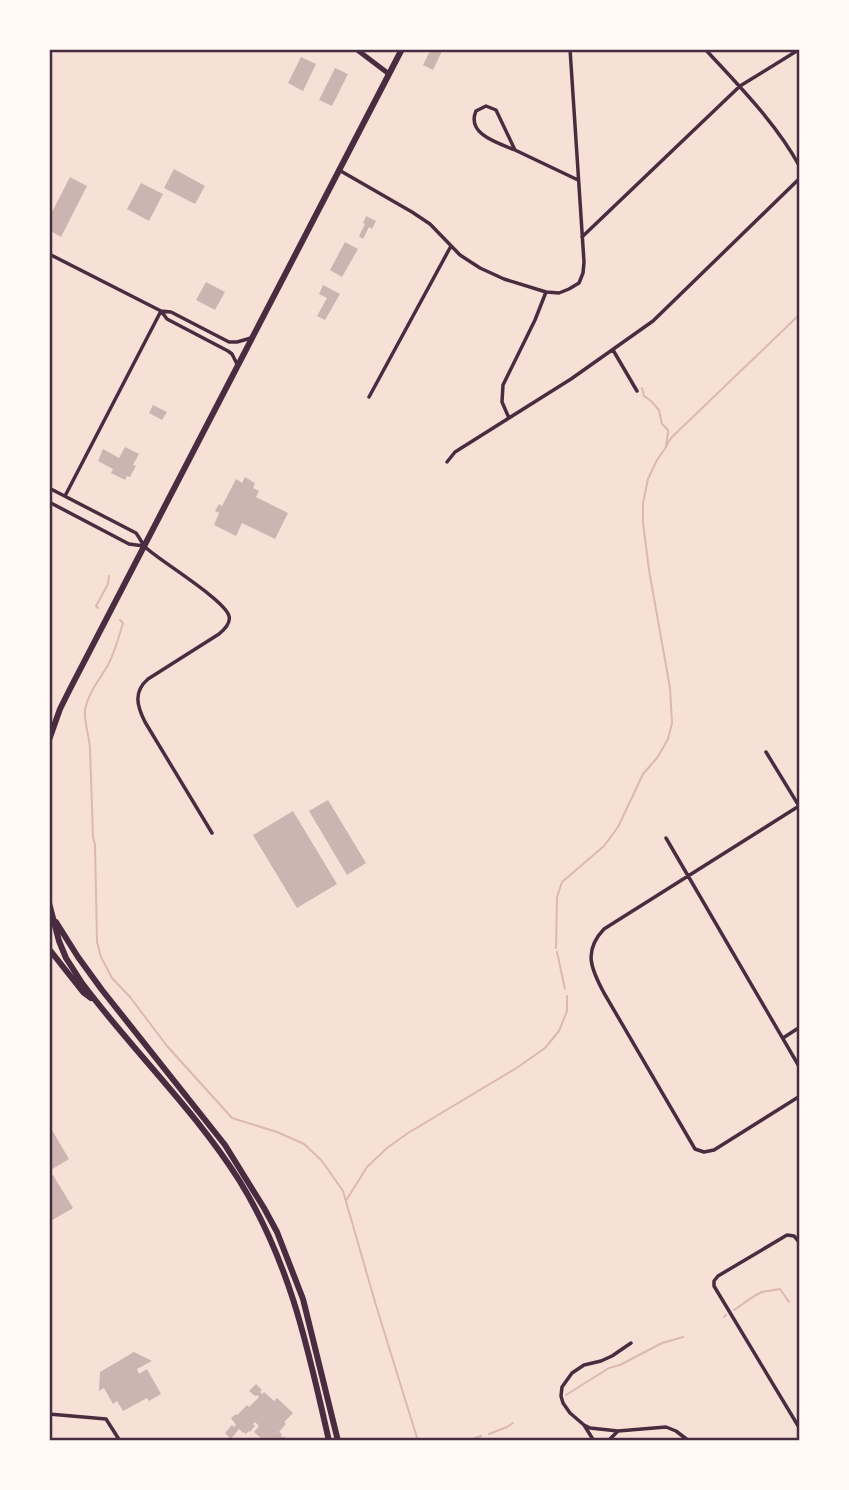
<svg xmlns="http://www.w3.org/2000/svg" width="849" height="1490" viewBox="0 0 849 1490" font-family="'Zilla Slab',serif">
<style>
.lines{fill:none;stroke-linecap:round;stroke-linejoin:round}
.stream{stroke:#dcb8b0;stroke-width:2}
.building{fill:#ccb4b1}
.minor{stroke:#4a2c40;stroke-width:3.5}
.secondary{stroke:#4a2c40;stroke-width:5}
.trunk{stroke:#4a2c40;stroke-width:6}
.neatline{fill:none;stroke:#4a2c40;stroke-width:2.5}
</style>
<rect width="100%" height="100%" fill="#f7e1d7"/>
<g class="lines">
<path class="stream" d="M666,446l6,-9 128,-123
M98,608l-2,-2 12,-22 1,-8
M120,620l3,3c-4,13 -8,29 -15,42 -8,14 -20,28 -23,45 -1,13 4,25 5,38l3,89 2,8 2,97 4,15 11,21 18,19 37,49 65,72 45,14 27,12 18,17 21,30 32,111 43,139
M556,948l1,-51 5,-15 42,-36 14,-19 25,-53 14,-16 11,-19 4,-16 -2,-35 -21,-118 -6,-47v-20l5,-24 9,-19 9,-13 2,-14v-3l-6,-6 -3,-14 -8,-9 -7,-5 -2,-8
M557,952l8,37
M347,1199l20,-32 20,-19 21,-15 110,-66 27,-19 14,-17 8,-20v-15
M734,1310c8,-5 18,-14 28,-18 5,-1 13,-2 18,-3l9,13
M724,1317l2,-2
M566,1395l43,-27 11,-3 42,-22 21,-6
M489,1434l18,-7 6,-4
M466,1441l15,-5"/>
</g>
<path class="building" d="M431,49h12l-10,21 -10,-5z
M301,57l15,7 -13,27 -15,-8z
M335,68l13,6 -16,32 -13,-6z
M174,169l31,17 -10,18 -31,-16z
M70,177l17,9 -26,51 -12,-7v-12z
M141,183l22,11 -14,27 -22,-12z
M366,216l10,5 -4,8 -3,-2 -6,12 -4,-3 6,-12 -2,-1z
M345,242l13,7 -16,28 -12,-7z
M206,282l19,10 -10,18 -19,-10z
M323,285l17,9 -15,26 -8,-4 10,-18 -8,-4z
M153,405l14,7 -5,8 -13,-7z
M125,447l14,7 -6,11 3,1 -6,11 -3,-1 -2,4 -14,-7 2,-4 -15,-8 5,-12 16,9z
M245,477l10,6 -2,5 6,3 -3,6 32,16 -13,26 -33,-16 -6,13 -22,-11 5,-12 -4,-2 4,-7 3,2 14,-27 6,4z
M328,800l38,63 -19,12 -38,-64z
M293,811l44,73 -40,24 -44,-73z
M49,1125l20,34 -20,12z
M53,1175l20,33 -24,14v-44z
M134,1352l18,9 -15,8 2,5 8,-5 14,25 -12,7 -2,-3 -24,13 -6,-10 -4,3 -9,-16 -5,3 1,-19z
M256,1384l6,6 -2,2 2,2 2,-2 10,9 3,-3 16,15 -9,9 2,2 -7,8 3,2 -1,2 2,2 1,-2 5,5h-11l-2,-2 -2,2h-7l-2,-2 -1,2 -10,-9 5,-6 -4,-4 -2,2 2,2 -5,6 -1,-1 -3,3 -2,-2 -1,1 -4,-4 -8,10 -6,-6 7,-8 2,2 2,-2 -5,-7 5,-4 1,1 10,-10 2,2 10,-10 -2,-2 -2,1 -6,-5z"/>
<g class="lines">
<path class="minor" d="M705,49c34,37 71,74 95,118
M486,106l10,4 19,40c-17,-7 -49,-16 -39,-39z
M515,150l63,30
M339,170l73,42 18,12 30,31 20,13 24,11 42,13 13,1 10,-4 10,-6 4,-10 1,-11 -14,-213
M582,237l158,-151 60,-37
M49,254l112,57 -96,185
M613,350l24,41
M237,364l-5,-10 -4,-3 -61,-32 -6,-8 10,1 58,30h8l14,-4
M369,397l82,-151
M509,418l-7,-16 1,-17 32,-65 11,-28
M447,462l8,-10 116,-73 82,-58 147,-143
M49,488l87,45c3,4 6,10 9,14 15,14 80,53 84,69 2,7 -4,13 -10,18l-71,45c-15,13 -11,27 -3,43l67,111
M49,502l80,42 15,2
M766,752l33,54
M799,806l-195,123c-21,22 -13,40 0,64l91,156 9,3 10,-2 86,-54
M666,838l134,230
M783,1038l17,-11
M800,1243l-6,-7 -7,-1 -69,41 -4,5v5l86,143
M631,1343l-19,13 -11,5 -17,4 -12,8 -10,14 -1,9 2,7 7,10 14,12 6,3 28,3 48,-4 10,4 13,10
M49,1414l57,5 14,22
M584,1425l10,16
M608,1441l10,-10"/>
<path class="secondary" d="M356,49l33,25"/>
<path class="trunk" d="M49,740l11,-31 10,-20 332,-640
M49,903l10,38 7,17 16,25c50,67 112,126 157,197 51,82 69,168 90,261
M56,922l22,35 24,33 123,155 39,63 13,24 26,67 35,142
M49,949l34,43 8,6"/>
</g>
<rect width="849" height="1490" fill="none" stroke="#fffaf5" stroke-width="102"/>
<rect x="51" y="51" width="747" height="1388" class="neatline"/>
</svg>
